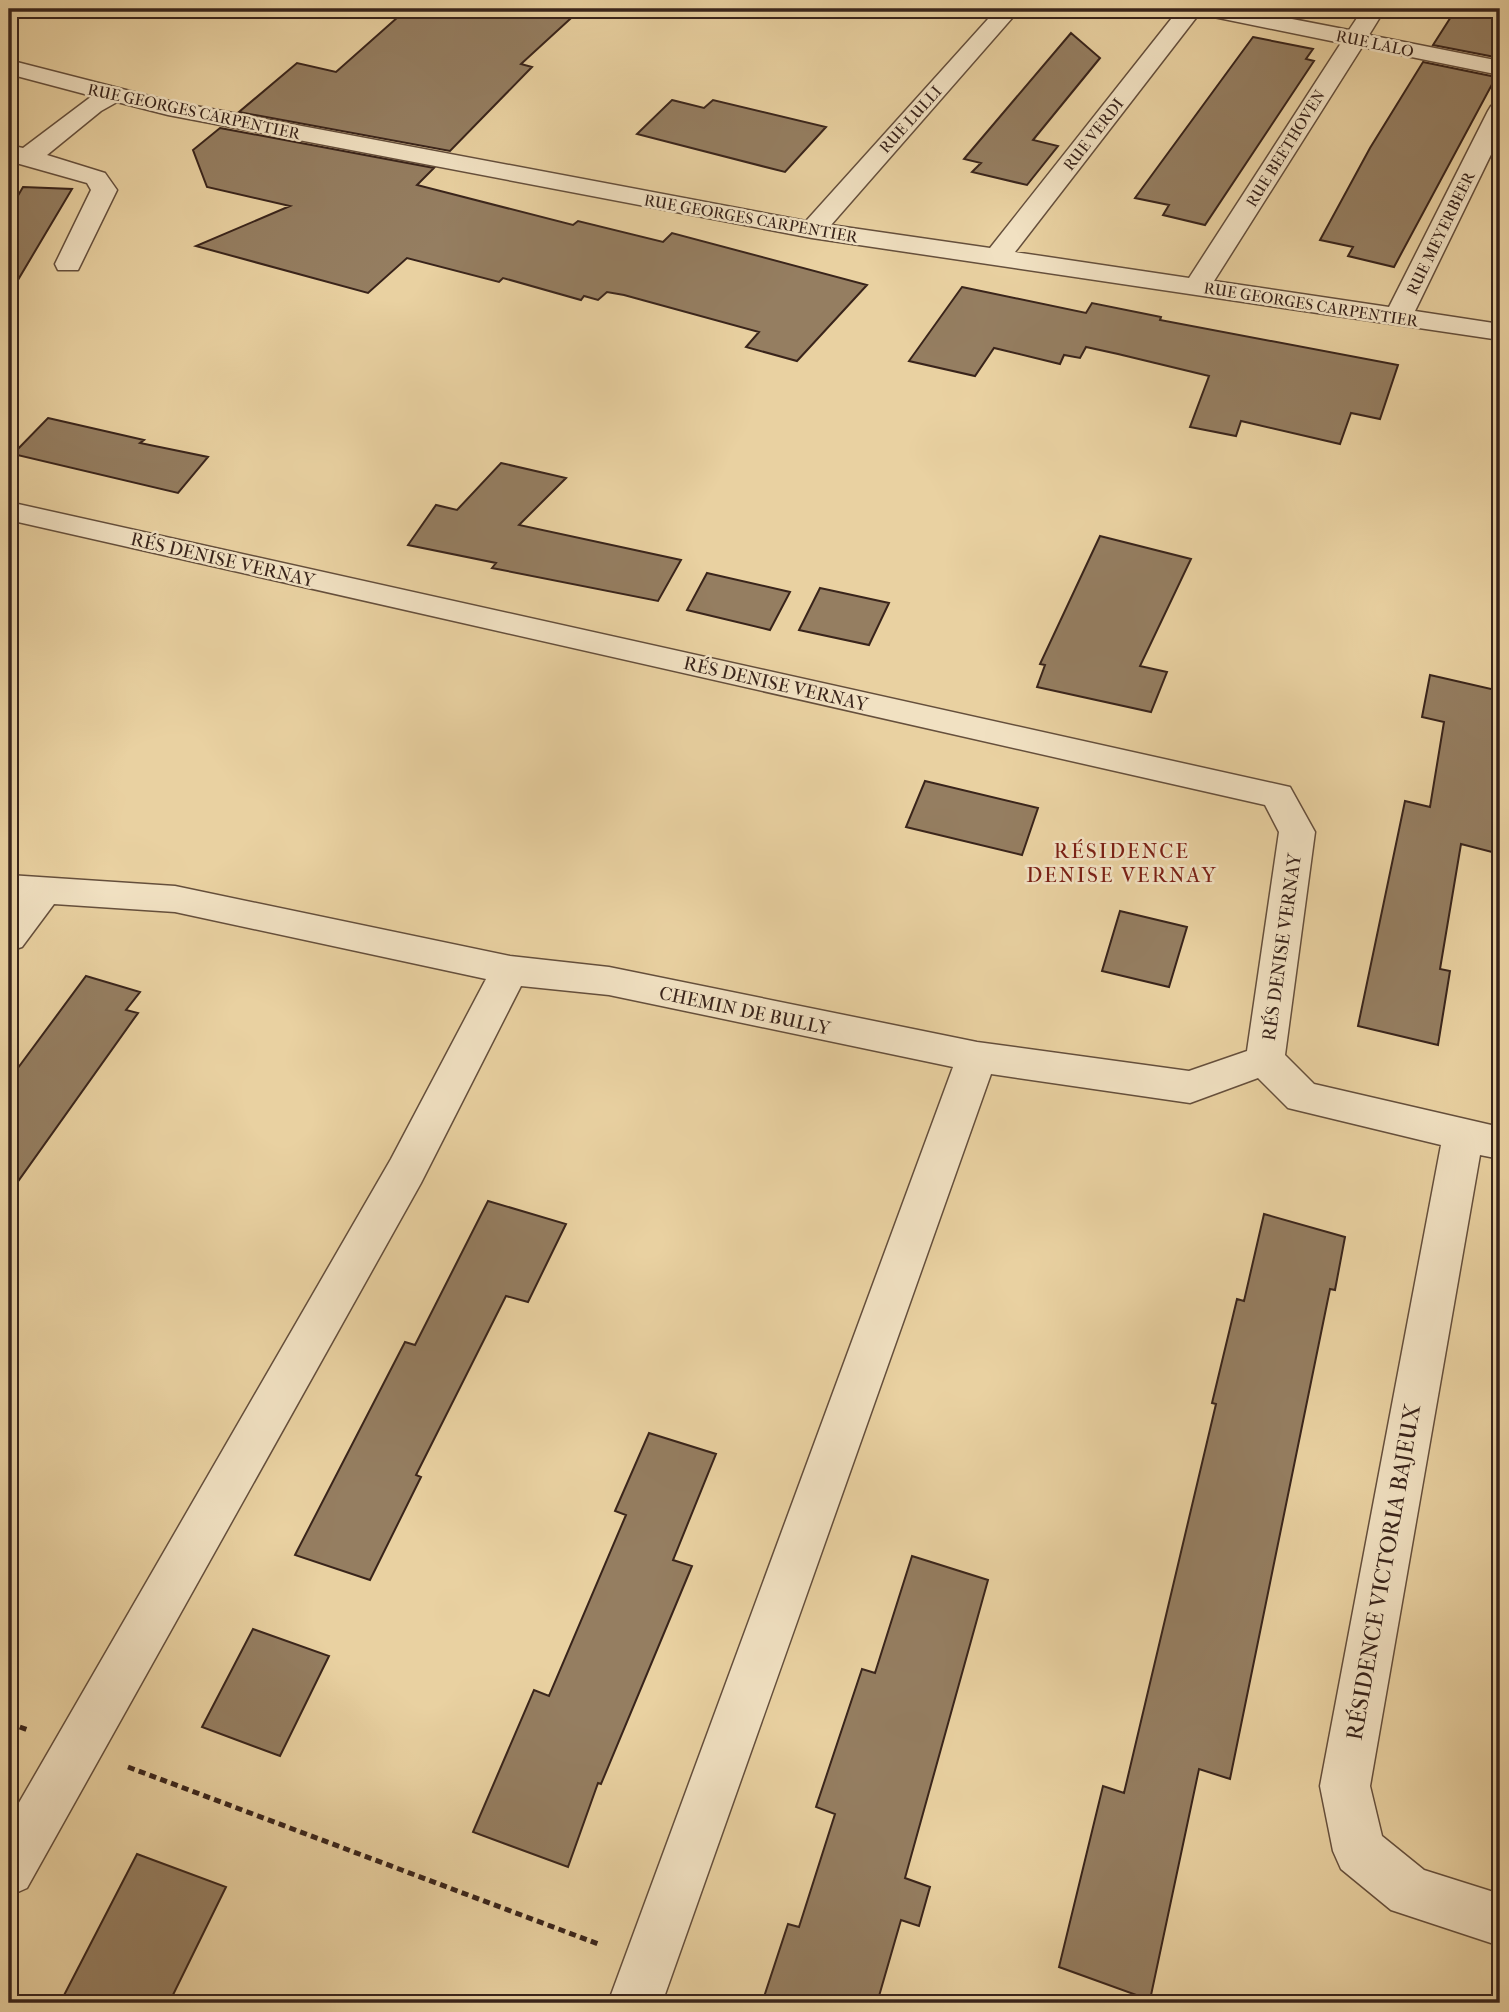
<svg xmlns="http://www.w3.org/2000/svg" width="1509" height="2012" viewBox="0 0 1509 2012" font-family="'IM FELL French Canon',serif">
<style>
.building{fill:#957e61;stroke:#39241b;stroke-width:2}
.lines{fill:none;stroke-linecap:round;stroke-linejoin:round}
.street-casing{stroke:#654f3c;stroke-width:3}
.path{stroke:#39241b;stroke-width:5;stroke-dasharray:7 4.5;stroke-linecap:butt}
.street{fill:#f1e1c2;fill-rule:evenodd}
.labels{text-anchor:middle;stroke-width:5;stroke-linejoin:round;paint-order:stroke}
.far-street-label{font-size:16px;fill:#39241b;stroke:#f1e1c2}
.street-label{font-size:19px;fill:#39241b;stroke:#f1e1c2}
.neighbourhood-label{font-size:21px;letter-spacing:2px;fill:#7a1f14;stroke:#f1e1c2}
.near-street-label{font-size:23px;fill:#39241b;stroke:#f1e1c2}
</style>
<rect width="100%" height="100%" fill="#e9d1a1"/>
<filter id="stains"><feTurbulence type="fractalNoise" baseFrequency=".00286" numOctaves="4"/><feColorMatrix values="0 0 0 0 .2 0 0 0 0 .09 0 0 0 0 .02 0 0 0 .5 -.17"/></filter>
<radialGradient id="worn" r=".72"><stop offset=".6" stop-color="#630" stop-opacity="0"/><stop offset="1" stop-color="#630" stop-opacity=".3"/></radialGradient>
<path class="building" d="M407,9h174l-60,55 11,3 -82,84 -211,-39 58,-49 39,9z
M1456,9h44v49l-67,-13z
M1071,33l29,25 -67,82 25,6 -31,39 -55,-13 9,-9 -17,-4z
M1253,37l60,12 -7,10 8,2 -109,164 -42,-10 6,-10 -34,-7z
M1423,62l73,15 -102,190 -46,-11 5,-9 -33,-7 50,-92z
M672,100l32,8 9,-8 113,27 -41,45 -148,-38z
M220,128l214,40 -17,17 156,40 5,-4 85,21 9,-9 195,52 -70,76 -51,-14 13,-15 -135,-37 -17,-3 -9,8 -14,-4 -3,4 -78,-22 -4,4 -92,-24 -39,35 -172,-47 94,-40 -83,-19 -14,-37z
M23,187l49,2 -63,106v-84z
M962,287l124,26 6,-10 69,14 -1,3 238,45 -18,54 -29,-6 -11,31 -99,-23 -5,15 -46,-9 19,-51 -91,-22 -32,-7 -6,11 -16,-3 -4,9 -66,-16 -19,28 -66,-15z
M48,418l96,22 -4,3 68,14 -30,36 -165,-39z
M501,463l65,15 -47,47 162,35 -23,41 -166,-33 4,-5 -88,-18 28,-40 21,5z
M1100,536l91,23 -51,107 27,6 -16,40 -114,-25 8,-22 -5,-1z
M707,573l83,19 -20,38 -83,-20z
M820,588l69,15 -20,42 -70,-15z
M1430,675l70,16v105l-8,56 -31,-8 -21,125 10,2 -12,74 -80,-19 47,-225 25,6 14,-85 -22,-5z
M925,781l113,27 -16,47 -116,-28z
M1120,911l67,16 -18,60 -67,-16z
M86,976l54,16 -14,18 12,3 -129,181v-114z
M488,1201l78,23 -38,78 -22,-6 -90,179 5,2 -51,103 -75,-25 110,-213 10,3z
M1264,1214l81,23 -10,53 -5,-1 -100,490 -31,-10 -49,231 -91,-33 44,-181 21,7 92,-389 -4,-1 25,-104 7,2z
M649,1433l67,21 -43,106 19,6 -91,218 -3,-1 -30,84 -95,-35 61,-142 15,6 77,-181 -11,-4z
M912,1556l76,24 -83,298 25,9 -11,39 -18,-6 -24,83h-115l26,-79 11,3 36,-113 -19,-7 46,-138 13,4z
M253,1629l76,27 -49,100 -78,-29z
M137,1854l89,33 -57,116h-109z"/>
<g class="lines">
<g class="street-casing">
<path id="street" d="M997,9h23l-189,216 159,23 189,-239h62l108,21 14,-21h22l-16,26 131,26v14l-138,-28 -148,234 175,26 99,-196 3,-5 9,-2v32l-85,175 85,13v16l-688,-102 -644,-123 -51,-13 -16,9 -54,44 58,18 12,17 -36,74 -3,6h-20l-3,-6 36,-74 -4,-7 -78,-22v-16l14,3 69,-52 -83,-22v-14l160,41 637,120zM1199,14l142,29 -152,235 -174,-26z
M9,502l1281,285 25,45 -30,223 29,29 186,43v32l-20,-4 -110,631 12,50 42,34 76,24v52l-109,-36 -50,-41 -8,-18 -13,-65 121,-641 -153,-37 -30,-30 -68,25 -199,-29 -329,929h-54l345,-936 -344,-72 -88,-9 -100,197 -394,705 -18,8v-76l382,-661 95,-180 -311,-67 -121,-8 -32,43 -13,4v-40l7,-9 -7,-1v-26l166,11 335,70 99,11 368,75 212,29 58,-20 32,-219 -14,-27 -1256,-285z"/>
</g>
<path class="path" d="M9,1723l19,7
M128,1767l473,178"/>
<use href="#street" class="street"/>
</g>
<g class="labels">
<g class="far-street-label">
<text transform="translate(1375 43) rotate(12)" y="6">RUE LALO</text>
<text transform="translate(194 111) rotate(12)" y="6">RUE GEORGES CARPENTIER</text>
<text transform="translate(910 119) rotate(-48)" y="6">RUE LULLI</text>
<text transform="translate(1093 134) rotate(-52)" y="6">RUE VERDI</text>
<text transform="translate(1285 148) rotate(-58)" y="6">RUE BEETHOVEN</text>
<text transform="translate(751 218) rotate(10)" y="6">RUE GEORGES CARPENTIER</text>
<text transform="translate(1440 233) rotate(-64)" y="6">RUE MEYERBEER</text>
<text transform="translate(1311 304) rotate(9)" y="6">RUE GEORGES CARPENTIER</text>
</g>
<g class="street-label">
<text transform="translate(223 559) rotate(13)" y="7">RÉS DENISE VERNAY</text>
<text transform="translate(776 683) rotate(13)" y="7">RÉS DENISE VERNAY</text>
<text transform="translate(1281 947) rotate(-82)" y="7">RÉS DENISE VERNAY</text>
<text transform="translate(745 1010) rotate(12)" y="7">CHEMIN DE BULLY</text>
</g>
<g class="neighbourhood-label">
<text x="1122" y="858">RÉSIDENCE<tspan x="1122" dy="24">DENISE VERNAY</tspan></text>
</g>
<g class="near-street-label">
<text transform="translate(1383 1572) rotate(-80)" y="8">RÉSIDENCE VICTORIA BAJEUX</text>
</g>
</g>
<rect width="1509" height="2012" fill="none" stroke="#e9d1a1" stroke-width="35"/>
<rect x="10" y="10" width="1488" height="1991" fill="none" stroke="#39241b" stroke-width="3.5"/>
<rect x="18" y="18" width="1474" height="1977" fill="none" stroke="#39241b" stroke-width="2"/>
<rect width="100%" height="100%" filter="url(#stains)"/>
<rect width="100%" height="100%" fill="url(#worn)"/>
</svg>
